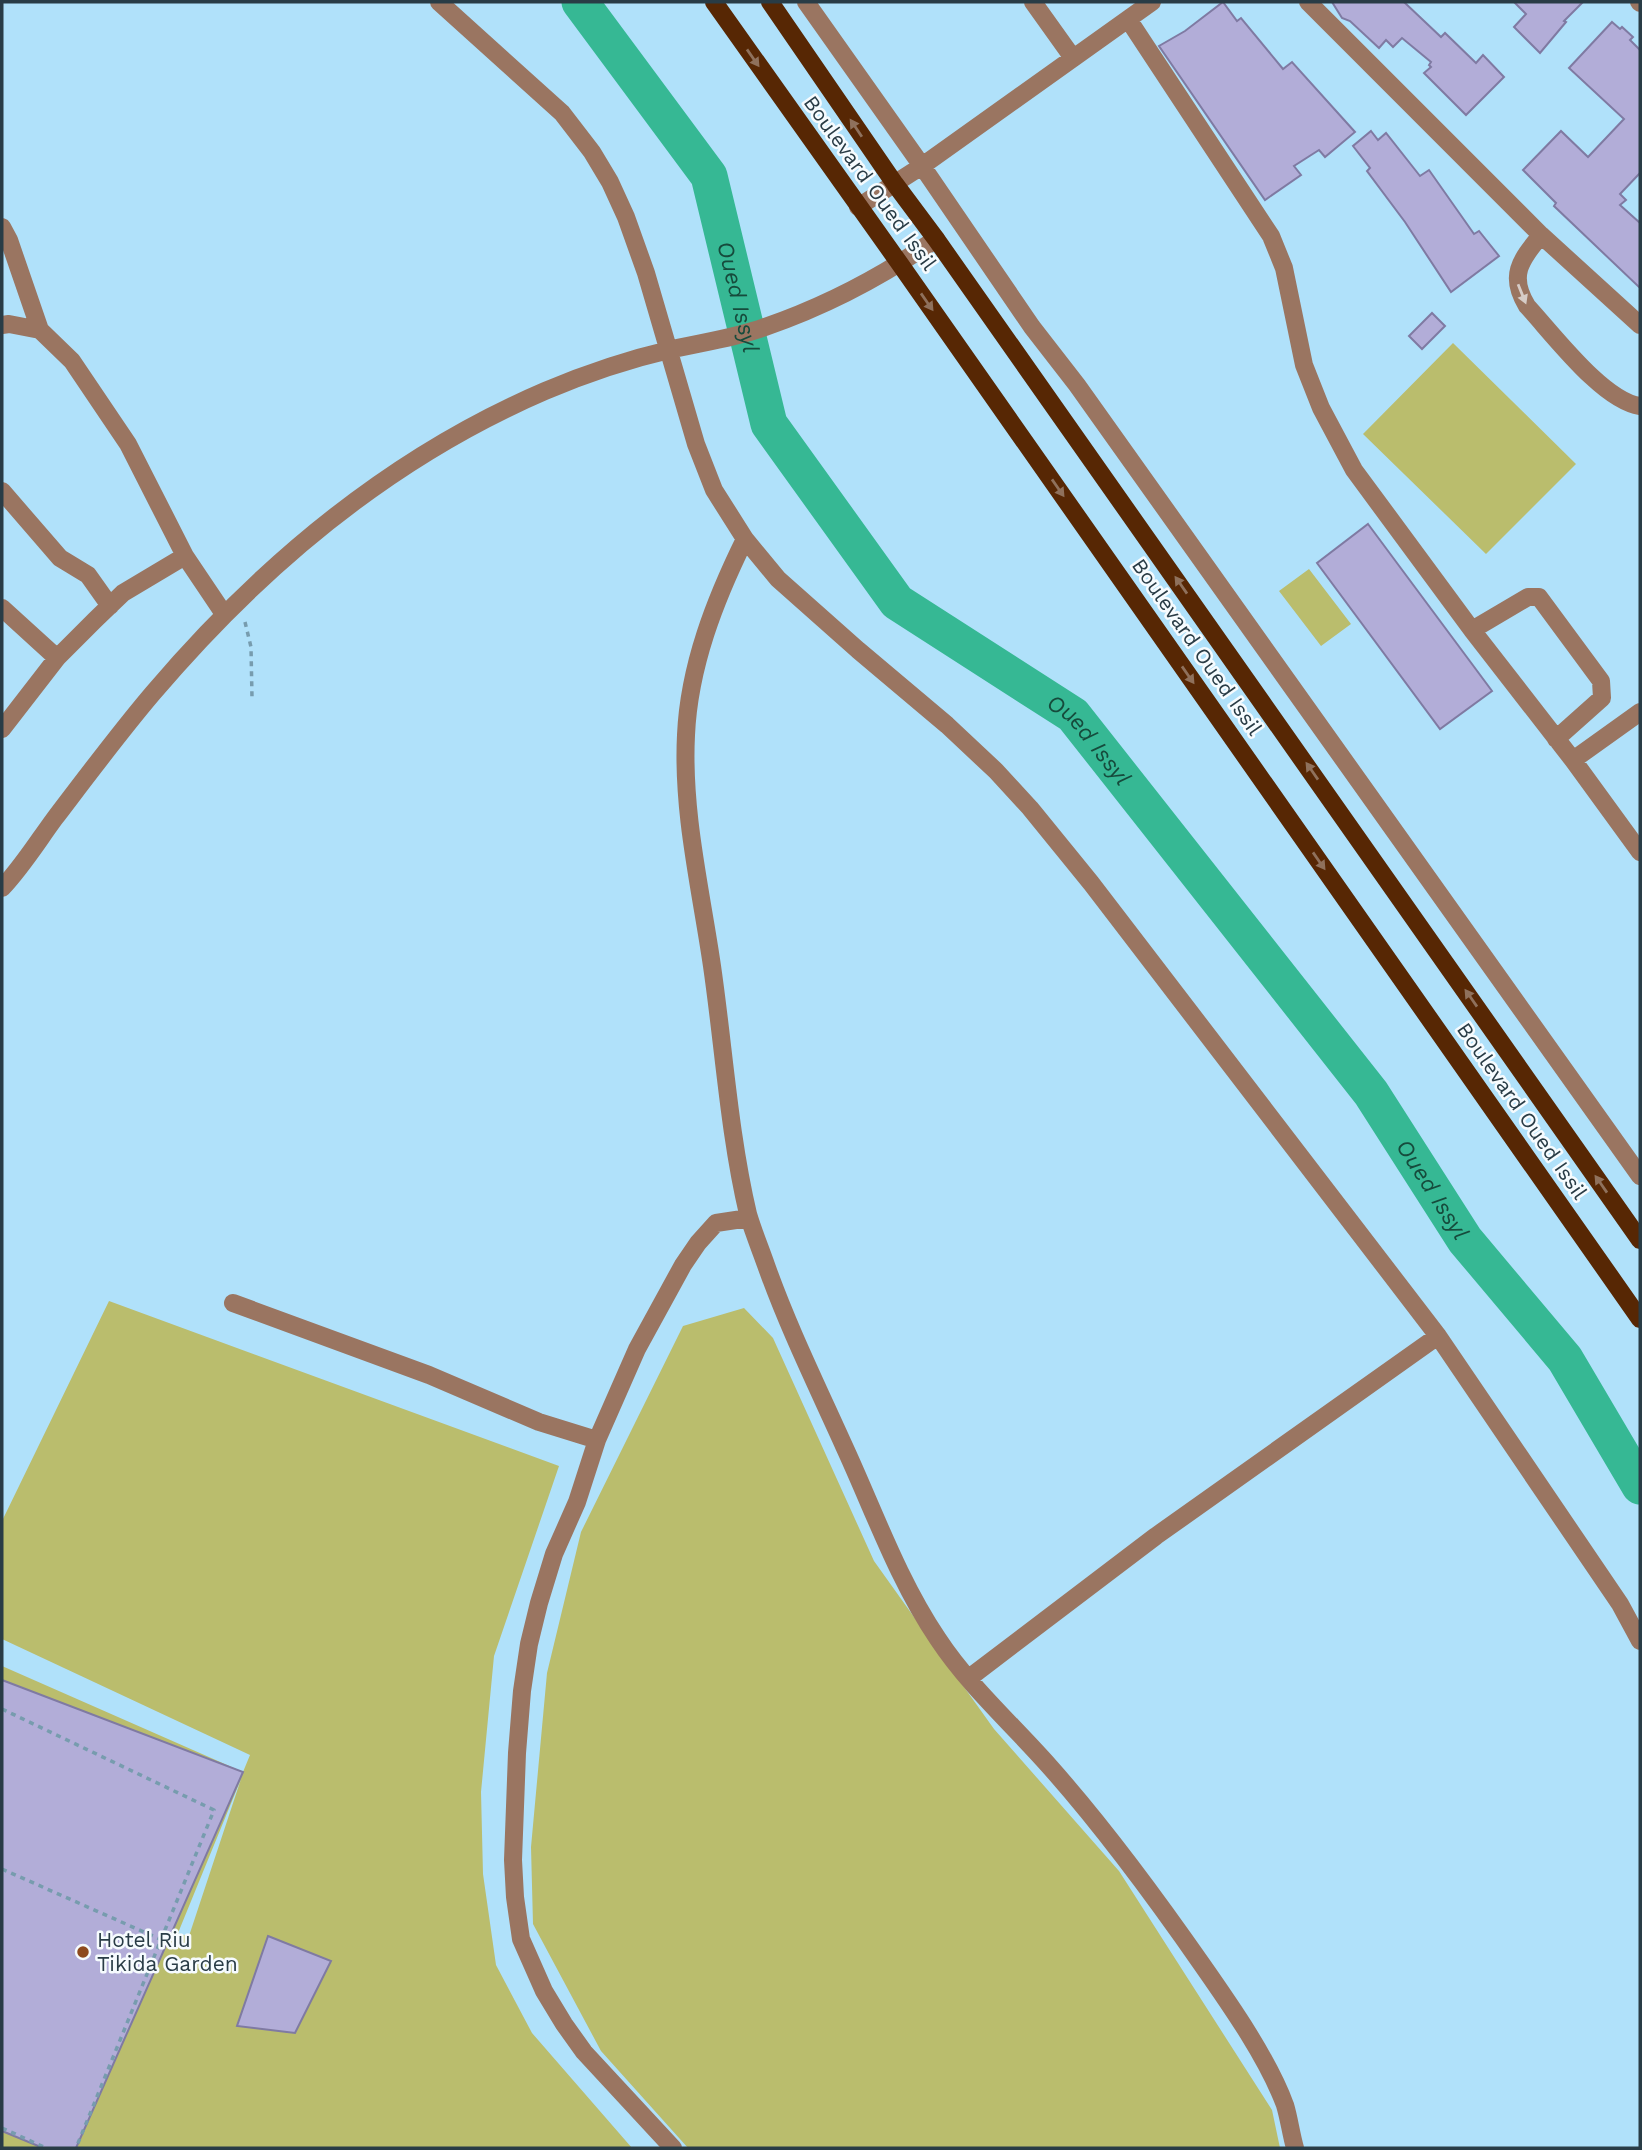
<svg xmlns="http://www.w3.org/2000/svg" width="1642" height="2150" viewBox="0 0 1642 2150" font-family="'Work Sans',sans-serif">
<style>
.green{fill:#babd6d;fill-rule:evenodd}
.lines{fill:none;stroke-linecap:round;stroke-linejoin:round}
.river{stroke:#36b894;stroke-width:37}
.building{fill:#b2add8;stroke:#7f7aa2;stroke-width:2}
.path{stroke:#779cae;stroke-width:3.5;stroke-dasharray:5 5;stroke-linecap:butt}
.minor{stroke:#9a7561;stroke-width:18}
.major{stroke:#572704;stroke-width:18}
.oneway{fill:#8f715c}
.oneway2{fill:#d6ccc7}
.poi-dot{fill:#8d491d;stroke:#f6fbfe;stroke-width:2.5}
.labels{text-anchor:middle;stroke-width:5;stroke-linejoin:round;paint-order:stroke}
.street-label{font-size:21px;fill:#293c46;stroke:#f6fbfe}
.poi-label{font-size:21px;fill:#293c46;stroke:#f6fbfe;text-anchor:start}
.water-label{font-size:23px;font-style:italic;fill:#164b3c;stroke:#f6fbfe}
</style>
<rect width="100%" height="100%" fill="#b0e1fa"/>
<path class="green" d="M1453,343l123,121 -90,90 -123,-120z
M1309,569l42,55 -30,22 -42,-55z
M109,1301l450,165 -65,190 -13,136 2,82 13,91 36,68 100,115h-630v-482l241,106 7,-17 -248,-116v-118zM241,1779l-52,157 -10,-2 -1,-1z
M744,1308l29,30 101,223 120,168 125,142 153,239 8,38h-592l-87,-97 -68,-127 -2,-77 16,-174 34,-141 102,-206z"/>
<g class="lines">
<path class="river" id="s1" d="M580,2l129,174 60,248 128,178 176,113 298,378 94,147 100,119 75,127"/>
</g>
<path class="building" d="M1223,2l14,19 4,-3 42,51 9,-7 63,70 -30,25 -6,-7 -25,16 7,9 -36,25 -106,-154 26,-15z
M1332,2h72l37,35 4,-4 31,30 7,-8 21,22 -38,38 -42,-42 7,-6 -2,-2 2,-3 -29,-24 -9,9 -7,-7 -7,8 -29,-27 -8,-3z
M1514,2h69l-19,19 2,1 -26,31 -26,-26 12,-13z
M1612,22l8,7 2,-2 11,10 -3,3 10,10v123l-20,21 6,6 -6,5 20,18v65l-86,-82 2,-3 -33,-33 38,-39 27,26 36,-38 -55,-51z
M1371,131l7,9 8,-7 34,43 9,-6 45,64 5,-3 20,25 -48,36 -46,-70 -38,-51 3,-3 -17,-22z
M1432,313l13,13 -23,23 -13,-13z
M1368,524l124,167 -52,38 -123,-166z
M2,1680l241,92 -167,376h-33l-41,-17z
M268,1936l63,25 -36,72 -58,-7z"/>
<g class="lines">
<path class="path" d="M245,622l6,25 1,51
M2,1709l212,101 -138,338
M2,1869l160,71
M2,2128l44,20"/>
<path class="minor" d="M439,2l123,111 30,39 18,30 16,35 20,56 50,171 18,46 31,49 33,40 80,71 89,75 49,46 34,37 61,75 347,453 182,268 20,37
M806,2l116,164 110,161 45,58 563,791
M1033,2l40,56
M1308,2l233,233 99,90
M1639,2l1,1
M1128,19l143,217 13,32 20,97 17,43 33,62 118,160 101,130 67,92
M858,207l64,-41 230,-164
M2,227l7,13 31,90
M1541,235c-20,25 -33,40 -14,71 26,28 76,95 113,100
M2,325l7,-1 31,6 32,31 56,83 57,112 39,58
M2,491l58,67 28,17 22,31
M745,539c-30,61 -56,127 -59,196 -4,78 15,155 26,231 12,83 17,167 36,248 5,17 12,34 18,51 22,62 51,121 78,181 30,65 54,134 94,193 31,47 75,86 112,128 56,63 105,130 153,199 28,40 65,93 82,139 4,13 6,29 10,43
M2,608l55,50
M1472,630l56,-33h11l62,84 1,17 -46,41
M2,729l55,-71 38,-38 28,-27 62,-37
M1573,760l67,-48
M2,888c20,-21 36,-47 53,-70 32,-42 64,-85 98,-125 107,-126 238,-236 392,-302 40,-17 85,-32 128,-42 31,-7 62,-11 92,-22 61,-21 118,-51 171,-88
M233,1303l196,72 110,47 58,18
M969,1678l187,-142 282,-200
M673,2148l-89,-96 -20,-28 -20,-33 -23,-52 -6,-42 -2,-37 4,-107 5,-62 7,-47 10,-41 15,-49 23,-52 20,-62 40,-91 46,-84 15,-22 18,-20 33,-5"/>
<path class="major" d="M714,2l186,262 740,1055
M770,2l125,182 41,55 704,1001"/>
</g>
<defs><path id="oneway-solid" d="M-6-.8H1V-3.2L6.5 0L1 3.2V.8H-6Z" transform="scale(1.75)"/></defs>
<g class="oneway">
<use href="#oneway-solid" transform="translate(753 58) rotate(55)"/>
<use href="#oneway-solid" transform="translate(856 128) rotate(-124)"/>
<use href="#oneway-solid" transform="translate(927 302) rotate(55)"/>
<use href="#oneway-solid" transform="translate(1058 488) rotate(55)"/>
<use href="#oneway-solid" transform="translate(1181 585) rotate(-125)"/>
<use href="#oneway-solid" transform="translate(1188 675) rotate(55)"/>
<use href="#oneway-solid" transform="translate(1312 771) rotate(-125)"/>
<use href="#oneway-solid" transform="translate(1319 861) rotate(55)"/>
<use href="#oneway-solid" transform="translate(1471 998) rotate(-125)"/>
<use href="#oneway-solid" transform="translate(1601 1184) rotate(-125)"/>
</g>
<use class="oneway2" href="#oneway-solid" transform="translate(1522 294) rotate(68)"/>
<circle class="poi-dot" cx="83" cy="1952" r="7"/>
<g class="labels">
<g class="street-label">
<text transform="translate(870 183) rotate(54)" y="7">Boulevard Oued Issil</text>
<text transform="translate(1197 647) rotate(55)" y="7">Boulevard Oued Issil</text>
<text transform="translate(1522 1111) rotate(55)" y="7">Boulevard Oued Issil</text>
</g>
<g class="poi-label">
<text x="97" y="1947">Hotel Riu<tspan x="97" dy="24">Tikida Garden</tspan></text>
</g>
<g class="water-label">
<text dy="8" stroke="none"><textPath href="#s1" startOffset="341">Oued Issyl</textPath></text>
<text dy="8" stroke="none"><textPath href="#s1" startOffset="929">Oued Issyl</textPath></text>
<text dy="8" stroke="none"><textPath href="#s1" startOffset="1496">Oued Issyl</textPath></text>
</g>
</g>
<rect width="1642" height="2150" fill="none" stroke="#293c46" stroke-width="7"/>
</svg>
